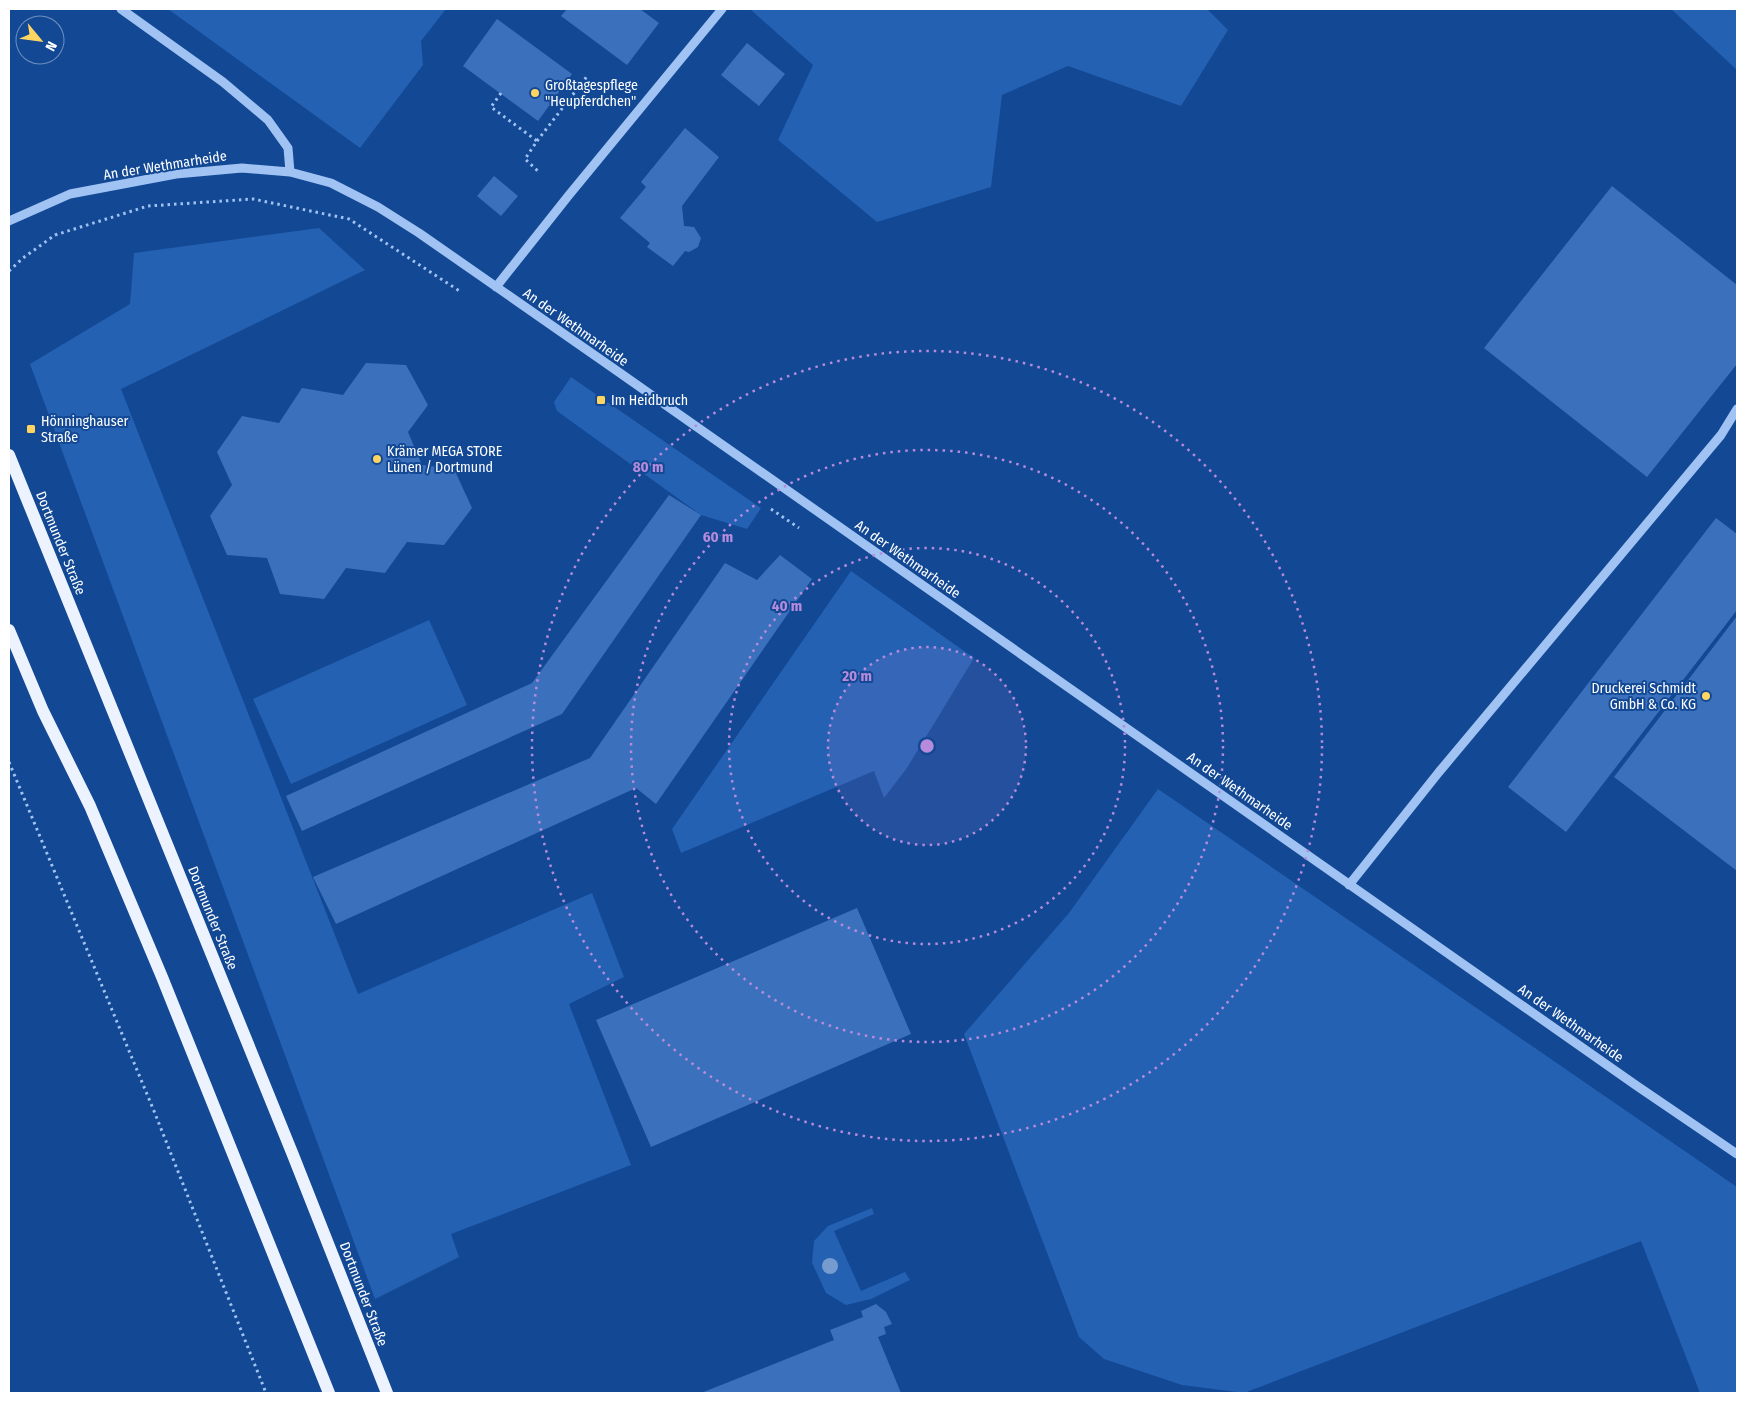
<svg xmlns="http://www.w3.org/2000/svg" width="1746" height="1402" viewBox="0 0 1746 1402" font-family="'Fira Sans Condensed',sans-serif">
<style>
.green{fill:#2461b3}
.building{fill:#3b71bc}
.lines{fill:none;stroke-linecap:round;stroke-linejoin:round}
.path{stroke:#a0c3f3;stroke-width:3;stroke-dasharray:2.5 4;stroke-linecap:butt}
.minor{stroke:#a0c3f3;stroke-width:9}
.major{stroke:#ecf3ff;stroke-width:12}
.tree{fill:#769bce}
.ring{fill:none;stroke:#b68bdc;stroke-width:2.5;stroke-dasharray:2.5 5}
.poi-dot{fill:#ffd562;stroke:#124894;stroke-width:2}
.labels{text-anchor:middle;stroke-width:4;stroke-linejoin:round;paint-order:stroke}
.poi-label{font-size:14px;fill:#fff;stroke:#124894;text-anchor:start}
.street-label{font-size:14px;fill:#fff;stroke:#124894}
.centre{fill:#b68bdc;stroke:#124894;stroke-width:2.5}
.ring-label{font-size:15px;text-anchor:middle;font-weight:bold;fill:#b68bdc;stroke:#124894;stroke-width:4;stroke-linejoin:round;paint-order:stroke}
</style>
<rect width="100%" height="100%" fill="#124894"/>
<path class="green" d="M168,9h278l-25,32 2,24 -63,83z
M750,9h457l21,21 -47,76 -113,-40 -66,29 -11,92 -114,35 -99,-82 35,-75z
M1671,9h66v61z
M319,228l46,42 -244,119 237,605 234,-101 32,84 -55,27 62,161 -180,69 8,23 -84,42 -345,-935 100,-60 4,-51z
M571,377l190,131 -14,21 -46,-14 -144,-104 -3,-9z
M851,571l123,87 -67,110 -23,30 -10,-27 -193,82 -9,-24z
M429,620l38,85 -176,79 -38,-85z
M1158,789l579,398v206h-37l-59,-152 -397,152 -62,-8 -78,-26 -25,-22 -115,-303 105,-121z
M872,1208l2,6 -40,17 27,60 44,-19 5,8 -39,19 -25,6 -20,-12 -14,-30 2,-22 14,-15z"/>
<path class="building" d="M567,9h73l19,14 -32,42 -66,-49z
M497,19l75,55 -34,47 -75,-55z
M747,43l38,31 -26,32 -38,-31z
M685,128l34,29 -37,49 2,20 10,1 7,11 -3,9 -9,5 -4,-1 -12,15 -26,-19 3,-4 -30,-25 26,-31 -5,-5z
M494,176l24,20 -17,20 -24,-20z
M1612,186l125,99v79l-90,113 -163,-129z
M366,363l40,2 22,40 -20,27 14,33 32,4 18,39 -28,37 -37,-3 -22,31 -39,-5 -22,31 -44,-5 -13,-36 -40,-3 -17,-39 22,-31 -15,-33 25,-36 37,7 23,-35 41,7z
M669,495l32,20 -139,199 -260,117 -16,-35 246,-113z
M1716,518l21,16v76l-171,222 -58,-45z
M780,555l32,24 -156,225 -20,-16 -300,136 -23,-47 277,-119 135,-195 32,17z
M1737,616v255l-123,-94z
M857,908l54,126 -260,113 -55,-127z
M876,1304l10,8 6,12 -8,3 2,7 -8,3 23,56h-200l133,-53 -4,-10 33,-13 -2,-6z"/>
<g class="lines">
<path class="path" d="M501,93l-10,14 46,34 -12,18 14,13
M537,141l51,-66
M9,271l14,-13 32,-23 93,-29 105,-7 96,20 112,73
M771,509l28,19
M9,762l145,349 112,282"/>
<path class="minor" d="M121,9l102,73 45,38 20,28 2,24
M9,221l61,-27 106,-20 66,-6 48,4 41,11 47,24 41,26 191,133 1027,720 100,68
M496,287l73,-92 153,-186
M1349,885l90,-113 282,-337 16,-26"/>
<path class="major" d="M9,455l284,700 94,238
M9,630l34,81 47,95 72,171 167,416"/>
</g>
<circle class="tree" cx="830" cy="1266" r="8"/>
<circle cx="927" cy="746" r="99" fill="#b68bdc" fill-opacity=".12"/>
<g class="ring">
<circle cx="927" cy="746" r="99"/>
<circle cx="927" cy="746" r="198"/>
<circle cx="927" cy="746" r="296"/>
<circle cx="927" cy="746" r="395"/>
</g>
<g class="poi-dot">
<circle cx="535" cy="93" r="5"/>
<rect x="596" y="395" width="10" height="10" rx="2.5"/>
<rect x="26" y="424" width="10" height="10" rx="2.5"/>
<circle cx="377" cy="459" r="5"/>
<circle cx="1706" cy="696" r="5"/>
</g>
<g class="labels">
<g class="poi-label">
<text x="545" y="90">Großtagespflege<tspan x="545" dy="16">"Heupferdchen"</tspan></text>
<text x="611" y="405">Im Heidbruch</text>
<text x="41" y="426">Hönninghauser<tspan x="41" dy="16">Straße</tspan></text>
<text x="387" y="456">Krämer MEGA STORE<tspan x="387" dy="16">Lünen / Dortmund</tspan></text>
<text x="1696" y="693" text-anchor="end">Druckerei Schmidt<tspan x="1696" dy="16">GmbH &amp; Co. KG</tspan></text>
</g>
<g class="street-label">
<text transform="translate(165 165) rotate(-9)" y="5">An der Wethmarheide</text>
<text transform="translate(576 327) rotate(35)" y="5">An der Wethmarheide</text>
<text transform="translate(61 543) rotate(68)" y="5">Dortmunder Straße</text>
<text transform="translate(908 559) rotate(35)" y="5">An der Wethmarheide</text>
<text transform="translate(1240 791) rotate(35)" y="5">An der Wethmarheide</text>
<text transform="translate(213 918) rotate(68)" y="5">Dortmunder Straße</text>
<text transform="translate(1571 1023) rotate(35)" y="5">An der Wethmarheide</text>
<text transform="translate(364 1294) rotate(69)" y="5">Dortmunder Straße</text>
</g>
</g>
<circle cx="927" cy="746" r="8" class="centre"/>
<g class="ring-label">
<text x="648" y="472">80 m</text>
<text x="718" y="542">60 m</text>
<text x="787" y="611">40 m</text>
<text x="857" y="681">20 m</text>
</g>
<rect width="1746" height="1402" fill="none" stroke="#ffffff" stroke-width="20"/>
<g transform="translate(40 40) rotate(119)"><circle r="24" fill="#124894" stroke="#7191bf"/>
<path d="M0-4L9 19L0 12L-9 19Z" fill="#ffd562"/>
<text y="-8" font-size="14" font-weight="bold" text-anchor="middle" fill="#ffffff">N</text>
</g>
</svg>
